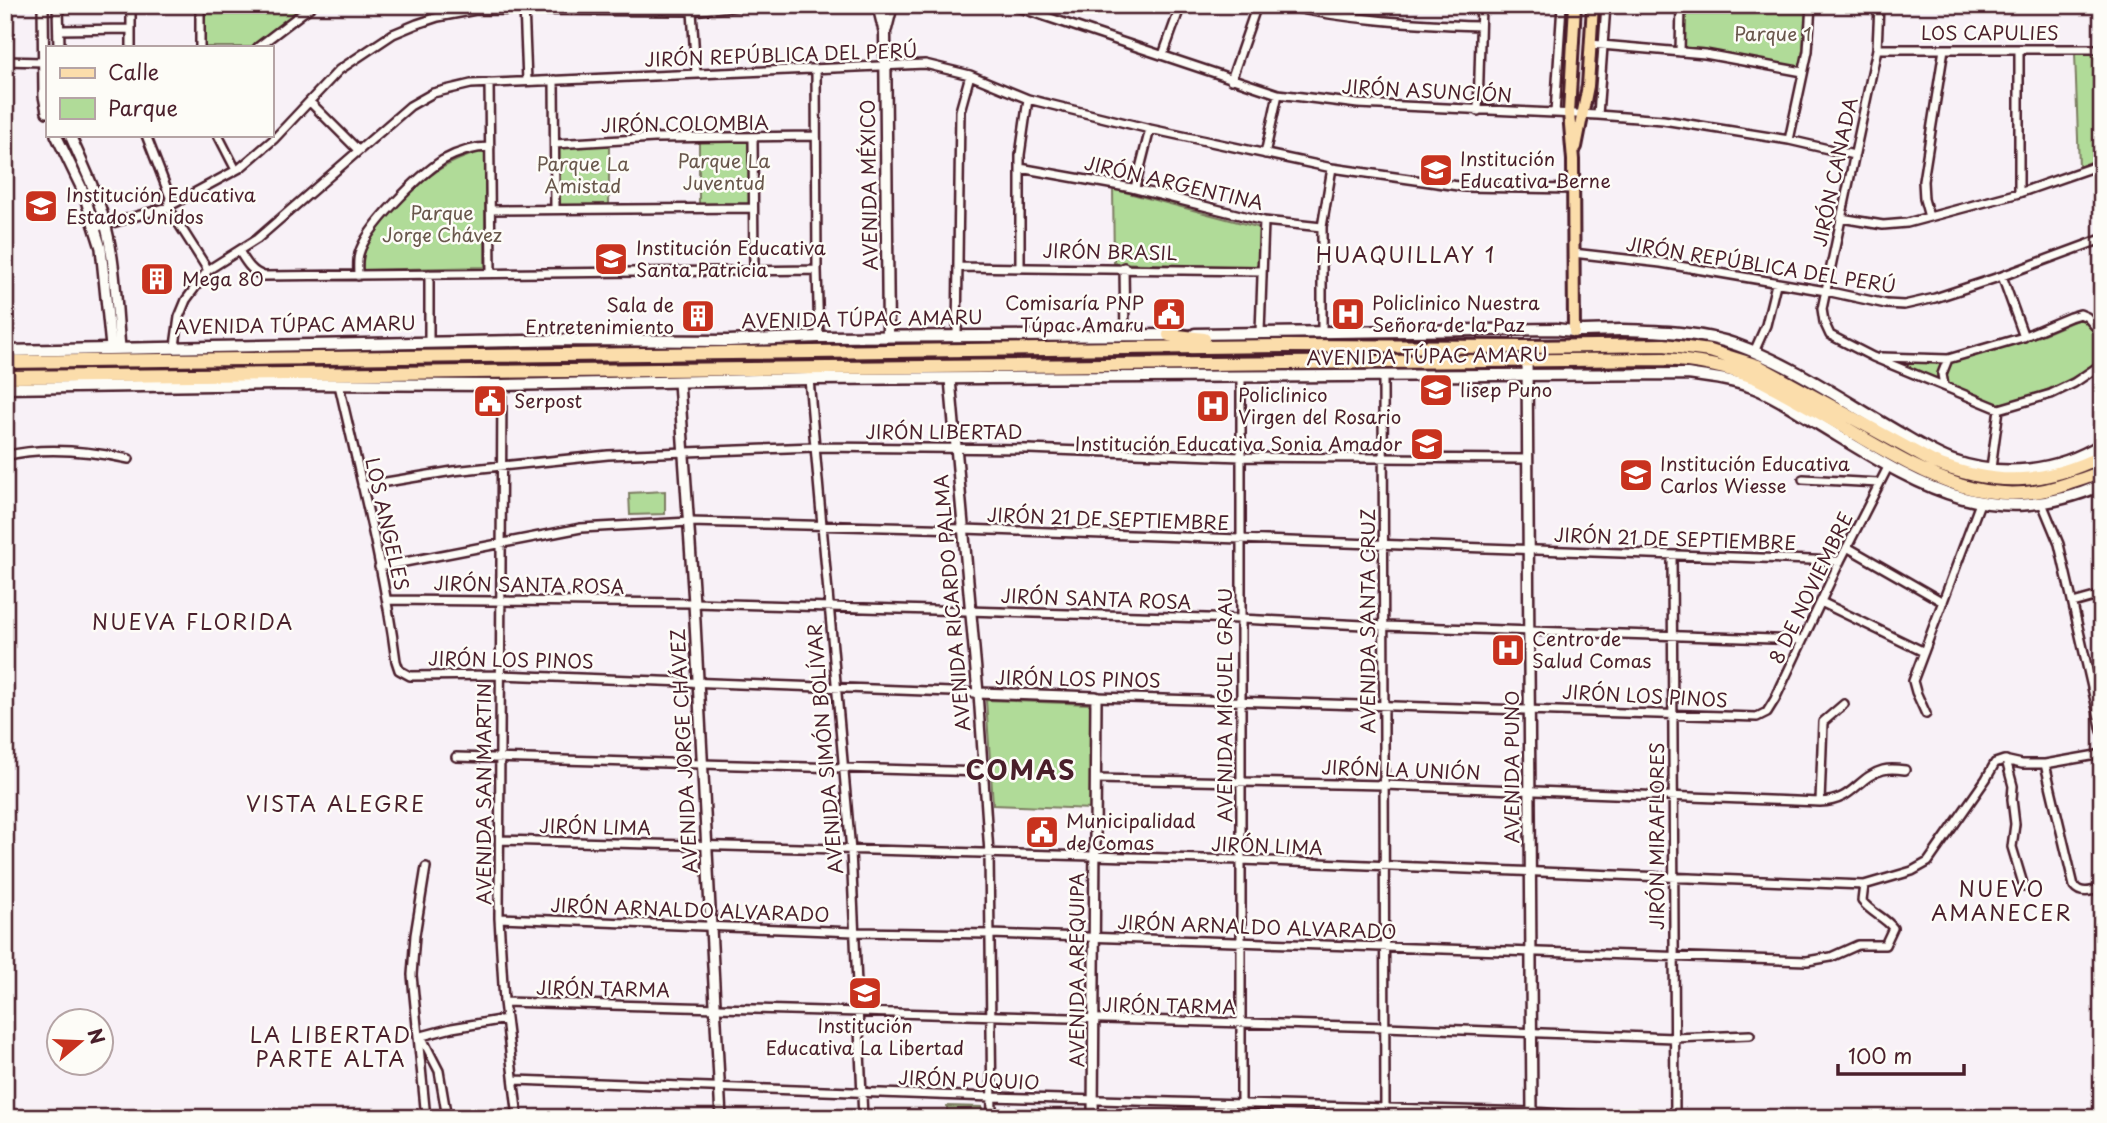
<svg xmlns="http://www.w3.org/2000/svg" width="2107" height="1123" viewBox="0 0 2107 1123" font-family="'Playpen Sans',sans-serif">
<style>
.green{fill:#b0db98;stroke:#7d7d62;stroke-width:2}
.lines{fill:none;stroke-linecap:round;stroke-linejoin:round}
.minor-casing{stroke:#4a1f2b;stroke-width:12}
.tertiary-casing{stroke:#4a1f2b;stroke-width:14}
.secondary-casing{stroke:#4a1f2b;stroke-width:15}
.primary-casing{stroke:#4a1f2b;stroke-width:16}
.trunk-casing{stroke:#4a1f2b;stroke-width:18}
.minor{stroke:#fdfcf7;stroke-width:7}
.tertiary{stroke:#fdfcf7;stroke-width:9}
.secondary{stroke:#fdfcf7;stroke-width:10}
.primary{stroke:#fbddab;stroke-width:10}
.trunk{stroke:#fbddab;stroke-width:12}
.labels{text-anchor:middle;stroke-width:5;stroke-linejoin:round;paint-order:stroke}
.street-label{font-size:19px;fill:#4a1f2b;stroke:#fdfcf7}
.park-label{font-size:19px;fill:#69574c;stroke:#fdfcf7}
.poi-label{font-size:19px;fill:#4a1f2b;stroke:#fdfcf7;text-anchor:start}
.neighbourhood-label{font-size:21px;letter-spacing:2px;fill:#4a1f2b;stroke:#fdfcf7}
.district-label{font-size:26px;font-weight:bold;letter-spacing:2px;fill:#4a1f2b;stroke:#fdfcf7}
</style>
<rect width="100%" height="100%" fill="#f8f1f7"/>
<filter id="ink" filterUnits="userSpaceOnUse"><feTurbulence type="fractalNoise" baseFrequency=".0143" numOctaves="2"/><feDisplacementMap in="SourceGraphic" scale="14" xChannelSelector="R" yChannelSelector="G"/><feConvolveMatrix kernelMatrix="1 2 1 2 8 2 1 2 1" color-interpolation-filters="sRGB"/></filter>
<g filter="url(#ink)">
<path class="green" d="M203,5h104l-57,42h-46z
M1683,5h123l-4,59 -4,3 -113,-20 -4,-4z
M2102,52v105l-23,10 -4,-114z
M699,140l50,1v63h-50z
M609,144v61l-51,1v-59z
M485,150v117l-123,3c1,-5 1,-11 2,-16 8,-27 53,-70 76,-85 15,-9 29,-14 45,-19z
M1113,189l148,39 -3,39 -144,-4z
M2079,319c19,6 23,22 23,40 -32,23 -65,38 -104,45l-104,-42 54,1 91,-27z
M665,491v23l-35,1 -1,-22z
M986,700l104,4 1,105 -98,-4z
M947,1106l35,1v11h-35z"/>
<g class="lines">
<g class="minor-casing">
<path id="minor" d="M131,5v42
M200,5v42
M1011,5l267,89 80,10 240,11 65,5 126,20 65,15
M1282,5c66,15 131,19 198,21
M1879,5l-2,44 -55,260 2,13 6,13 43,22 126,52 52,-15 23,-11 28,-19
M524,6l3,75
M692,11l4,63
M59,30l71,-1
M1590,44l115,10 98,18
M258,47l55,-42
M1877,49h225
M1680,52l1,-47
M1163,55l18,-50
M5,61l38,1
M816,70l1,200 2,67
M554,80l1,129
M1231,80l26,-75
M489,83l2,190
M310,102l48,48
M1478,111l3,-106
M1555,113l7,-108
M1598,115l8,-110
M146,135l24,62 -2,10 40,63
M218,135l18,35
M753,138l1,132
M1789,140l19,-89 3,-46
M555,144l100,-6 161,-2
M1265,154l13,-60
M1020,168l112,20 132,33 58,6
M1135,188l15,-59
M2019,193v-144
M491,210l262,-2
M1929,217l-5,-18 -1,-18 21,-132
M1841,218l42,7 24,-2 112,-30 83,-29
M95,228l73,-21 72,-39 34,-29 65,-69 54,-36 24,-10 21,-7 38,-7 216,1 58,-6
M239,251c7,11 12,21 25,25l553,-6
M1573,253l88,10 165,28 60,13 18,1 31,-7 67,-22 100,-37
M1020,266v-111l8,-56
M959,267l302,4
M1124,267l1,69
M429,274v69
M358,276c0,-7 -1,-15 1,-22 7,-27 61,-79 84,-94 15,-8 31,-13 47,-13
M2002,276l22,61
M1260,332l4,-111
M1322,332v-105l10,-59
M957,336l3,-225 10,-36
M175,346l4,-29 7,-17 22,-30 49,-31 153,-133 23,-13 38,-9 454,-20 45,11 58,24 122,30 182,39 133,19 108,2
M1754,352l12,-27 10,-41
M1881,357l67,2 72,-21 50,-21 10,-3 7,3 15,17
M1383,376l2,742
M1241,377v741
M809,379l42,472 12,267
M339,385c21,92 45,183 57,276l3,9 11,6 90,-1 478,18 11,160 3,265
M502,385l-3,533 5,84 14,116
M1944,386l-2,-12 6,-15
M5,456c40,-10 84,-5 124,3
M1991,468l8,-59
M1803,479l76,4
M362,486l91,-15 155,-16 206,-8 214,2 213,8 287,2
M2042,503l17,41 43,187
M1847,547l96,55
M1672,555l3,563
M379,567l202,-39 108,-6 275,7 876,32
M388,600l306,3 547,16 143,7 418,14
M1821,602l103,50
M2073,603l29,-8
M1096,697l661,20 10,-5 8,-13 65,-138 48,-94
M1926,714l-10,-22 -3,-11 67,-178
M456,757l528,15
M2006,760l7,26 -1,13 3,25 -3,23 12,40
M2045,764l29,122c7,9 18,5 28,2
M1095,779l289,6 436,17c34,-1 37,-25 63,-32 7,-2 15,-1 22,0
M1820,802l3,-80 21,-18
M500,840l741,20 623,25 48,-14 16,-9 58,-83 9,-16 9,-3 18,4h23l57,-10
M426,867l-11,68 -3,40 14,143
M2099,889l3,12
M499,918l355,14 137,2 816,27 24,-4 27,-12h27l8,-17c-8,-11 -22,-15 -31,-27l2,-16
M504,1002l881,25 289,11 76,-3
M421,1036l18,35 8,47
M418,1037l34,-9 54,-9
M515,1080l477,17 539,15 101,6"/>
</g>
<g class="tertiary-casing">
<path id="tertiary" d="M43,5l1,91 3,16
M58,5l1,42
M56,135l27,56 18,57 10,99
M70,135c13,30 28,60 36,92 10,39 10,80 14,120
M1527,357l5,761
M950,379l28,314 118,4 -3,421
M679,382l15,221 27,515"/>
</g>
<g class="secondary-casing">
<path id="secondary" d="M878,5l7,28 3,303
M886,29l6,-24
M1195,334l362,-5c21,4 42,1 64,1 38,1 79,2 116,15 56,20 107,56 159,86 19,11 37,23 57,30 49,17 104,11 149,-17
M5,351l566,-11 158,1 90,-4 357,-2
M5,388l273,-4 224,1 307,-6 878,-5c22,3 47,6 68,14 23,9 44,24 65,37 96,58 166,109 282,60"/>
</g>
<g class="primary-casing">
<path id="primary" d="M1576,147l12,-61 5,-81
M1574,332l-1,-172 -4,-47 6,-108"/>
</g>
<g class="trunk-casing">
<path id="trunk" d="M1169,335l35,4
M5,362l1279,-16 243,1 137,-2 46,6 48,15 175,96c62,25 109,23 169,-6
M5,377l1659,-18c32,2 61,7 92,19 36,18 71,39 107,60 66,38 126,73 204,46 12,-4 24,-7 35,-13"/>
</g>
<use href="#minor" class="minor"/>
<use href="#tertiary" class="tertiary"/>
<use href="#secondary" class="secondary"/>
<use href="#primary" class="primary"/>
<use href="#trunk" class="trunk"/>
</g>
</g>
<defs>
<g id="school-square" transform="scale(1.75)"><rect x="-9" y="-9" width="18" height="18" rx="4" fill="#c8321e" stroke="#fdfcf7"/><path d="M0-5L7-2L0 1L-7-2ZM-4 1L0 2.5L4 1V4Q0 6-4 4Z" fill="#fff"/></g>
<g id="building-square" transform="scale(1.75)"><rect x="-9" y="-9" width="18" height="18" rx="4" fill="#c8321e" stroke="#fdfcf7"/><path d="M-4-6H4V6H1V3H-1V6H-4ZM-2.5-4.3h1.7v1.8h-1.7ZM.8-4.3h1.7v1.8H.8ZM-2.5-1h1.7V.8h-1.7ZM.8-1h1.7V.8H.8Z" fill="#fff"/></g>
<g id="civic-square" transform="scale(1.75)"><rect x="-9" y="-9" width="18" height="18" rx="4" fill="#c8321e" stroke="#fdfcf7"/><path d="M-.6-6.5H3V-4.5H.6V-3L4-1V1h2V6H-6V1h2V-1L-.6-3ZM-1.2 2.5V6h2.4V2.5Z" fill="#fff"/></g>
<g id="hospital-square" transform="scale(1.75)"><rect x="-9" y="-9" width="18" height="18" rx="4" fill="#c8321e" stroke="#fdfcf7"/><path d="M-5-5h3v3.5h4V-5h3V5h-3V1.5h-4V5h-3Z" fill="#fff"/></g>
</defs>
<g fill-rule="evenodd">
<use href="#school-square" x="1436" y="170"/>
<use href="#school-square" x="41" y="206"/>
<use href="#school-square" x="611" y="259"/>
<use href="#building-square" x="157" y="279"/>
<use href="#civic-square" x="1169" y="314"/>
<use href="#hospital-square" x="1348" y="314"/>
<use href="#building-square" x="698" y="316"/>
<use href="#school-square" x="1436" y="390"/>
<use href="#civic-square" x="490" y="401"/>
<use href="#hospital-square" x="1213" y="406"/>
<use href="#school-square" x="1427" y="444"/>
<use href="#school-square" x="1636" y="475"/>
<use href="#hospital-square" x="1508" y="650"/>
<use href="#civic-square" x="1042" y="832"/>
<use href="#school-square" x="865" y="993"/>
</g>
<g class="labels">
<g class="street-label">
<text x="1990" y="40">LOS CAPULIES</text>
<text transform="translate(781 55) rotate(-2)" y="7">JIRÓN REPÚBLICA DEL PERÚ</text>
<text transform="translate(1427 91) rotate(3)" y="7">JIRÓN ASUNCIÓN</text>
<text transform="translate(685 124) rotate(-1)" y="7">JIRÓN COLOMBIA</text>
<text transform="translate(1835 172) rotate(-78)" y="7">JIRÓN CANADA</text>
<text transform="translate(1174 183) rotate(13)" y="7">JIRÓN ARGENTINA</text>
<text transform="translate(869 185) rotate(-91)" y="7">AVENIDA MÉXICO</text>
<text transform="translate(1110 252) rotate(1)" y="7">JIRÓN BRASIL</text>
<text transform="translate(1761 265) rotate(9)" y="7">JIRÓN REPÚBLICA DEL PERÚ</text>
<text transform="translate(862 319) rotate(-1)" y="7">AVENIDA TÚPAC AMARU</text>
<text transform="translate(295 325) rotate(-1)" y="7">AVENIDA TÚPAC AMARU</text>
<text transform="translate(1427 356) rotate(-1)" y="7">AVENIDA TÚPAC AMARU</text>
<text x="944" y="439">JIRÓN LIBERTAD</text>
<text transform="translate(1108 519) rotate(2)" y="7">JIRÓN 21 DE SEPTIEMBRE</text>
<text transform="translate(387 524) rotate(77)" y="7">LOS ANGELES</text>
<text transform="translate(1675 539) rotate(2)" y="7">JIRÓN 21 DE SEPTIEMBRE</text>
<text transform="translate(529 585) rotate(1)" y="7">JIRÓN SANTA ROSA</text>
<text transform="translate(1811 588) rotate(-64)" y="7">8 DE NOVIEMBRE</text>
<text transform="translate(1096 599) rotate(2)" y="7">JIRÓN SANTA ROSA</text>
<text transform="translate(952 603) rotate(-95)" y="7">AVENIDA RICARDO PALMA</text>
<text transform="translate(1368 621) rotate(-90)" y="7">AVENIDA SANTA CRUZ</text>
<text transform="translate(511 660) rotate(1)" y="7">JIRÓN LOS PINOS</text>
<text transform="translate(1078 679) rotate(1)" y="7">JIRÓN LOS PINOS</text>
<text transform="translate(1645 696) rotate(3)" y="7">JIRÓN LOS PINOS</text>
<text transform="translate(1225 705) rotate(-90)" y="7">AVENIDA MIGUEL GRAU</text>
<text transform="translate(825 749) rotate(-95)" y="7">AVENIDA SIMÓN BOLÍVAR</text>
<text transform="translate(684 751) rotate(-93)" y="7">AVENIDA JORGE CHÁVEZ</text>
<text transform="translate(1512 767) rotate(-90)" y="7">AVENIDA PUNO</text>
<text transform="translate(1401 770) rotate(2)" y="7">JIRÓN LA UNIÓN</text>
<text transform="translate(484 794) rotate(-90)" y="7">AVENIDA SAN MARTIN</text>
<text transform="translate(595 827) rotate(1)" y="7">JIRÓN LIMA</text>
<text transform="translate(1657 836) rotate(-90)" y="7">JIRÓN MIRAFLORES</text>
<text transform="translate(1267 846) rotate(2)" y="7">JIRÓN LIMA</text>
<text transform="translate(690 910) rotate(2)" y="7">JIRÓN ARNALDO ALVARADO</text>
<text transform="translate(1257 927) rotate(2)" y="7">JIRÓN ARNALDO ALVARADO</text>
<text transform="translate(1077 970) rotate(-90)" y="7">AVENIDA AREQUIPA</text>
<text transform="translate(603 989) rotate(1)" y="7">JIRÓN TARMA</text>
<text transform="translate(1169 1006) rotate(1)" y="7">JIRÓN TARMA</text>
<text transform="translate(969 1080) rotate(2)" y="7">JIRÓN PUQUIO</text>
</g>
<g class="park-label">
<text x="1773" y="41">Parque 1</text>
<text x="724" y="168">Parque La<tspan x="724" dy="22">Juventud</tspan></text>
<text x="583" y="171">Parque La<tspan x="583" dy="22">Amistad</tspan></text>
<text x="442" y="220">Parque<tspan x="442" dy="22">Jorge Chávez</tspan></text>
</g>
<g class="poi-label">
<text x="1460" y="166">Institución<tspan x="1460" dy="22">Educativa Berne</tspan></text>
<text x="66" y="202">Institución Educativa<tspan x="66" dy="22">Estados Unidos</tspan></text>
<text x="636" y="255">Institución Educativa<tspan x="636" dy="22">Santa Patricia</tspan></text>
<text x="182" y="286">Mega 80</text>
<text x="1144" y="310" text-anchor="end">Comisaría PNP<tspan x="1144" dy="22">Túpac Amaru</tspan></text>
<text x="1372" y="310">Policlinico Nuestra<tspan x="1372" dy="22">Señora de la Paz</tspan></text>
<text x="674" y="312" text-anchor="end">Sala de<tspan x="674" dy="22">Entretenimiento</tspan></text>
<text x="1460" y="397">Iisep Puno</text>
<text x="1238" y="402">Policlinico<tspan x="1238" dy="22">Virgen del Rosario</tspan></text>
<text x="514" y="408">Serpost</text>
<text x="1402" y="451" text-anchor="end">Institución Educativa Sonia Amador</text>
<text x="1660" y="471">Institución Educativa<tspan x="1660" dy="22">Carlos Wiesse</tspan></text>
<text x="1532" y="646">Centro de<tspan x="1532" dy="22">Salud Comas</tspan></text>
<text x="1066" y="828">Municipalidad<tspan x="1066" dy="22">de Comas</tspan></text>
<text x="865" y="1033" text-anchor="middle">Institución<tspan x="865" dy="22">Educativa La Libertad</tspan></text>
</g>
<g class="neighbourhood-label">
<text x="1406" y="263">HUAQUILLAY 1</text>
<text x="193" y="630">NUEVA FLORIDA</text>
<text x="336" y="812">VISTA ALEGRE</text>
<text x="2002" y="897">NUEVO<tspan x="2002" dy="24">AMANECER</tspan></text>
<text x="331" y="1043">LA LIBERTAD<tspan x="331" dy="24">PARTE ALTA</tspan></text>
</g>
<g class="district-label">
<text x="1021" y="780">COMAS</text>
</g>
</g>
<rect width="2107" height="1123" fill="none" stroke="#fdfcf7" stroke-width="28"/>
<rect x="14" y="14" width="2079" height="1095" fill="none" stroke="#4a1f2b" stroke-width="2.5" filter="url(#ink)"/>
<rect x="46" y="46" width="228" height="91" fill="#fdfcf7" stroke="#b5a4a5" stroke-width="2"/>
<rect x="60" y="68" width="35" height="10" fill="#fbddab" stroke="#b5a4a5" stroke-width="2"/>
<text x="108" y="80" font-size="21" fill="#4a1f2b">Calle</text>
<rect x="60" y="98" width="35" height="21" fill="#b0db98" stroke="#b5a4a5" stroke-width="2"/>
<text x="108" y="116" font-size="21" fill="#4a1f2b">Parque</text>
<g transform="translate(80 1042) rotate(71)"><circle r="33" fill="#fdfcf7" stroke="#b5a4a5" stroke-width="2"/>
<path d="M0-5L12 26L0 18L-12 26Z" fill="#c8321e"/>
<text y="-10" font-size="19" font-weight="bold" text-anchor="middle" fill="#4a1f2b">N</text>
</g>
<path d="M1838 1064v10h126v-10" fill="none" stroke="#4a1f2b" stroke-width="3.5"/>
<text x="1848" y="1064" font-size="21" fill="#4a1f2b" stroke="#fdfcf7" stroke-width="5" paint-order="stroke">100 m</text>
</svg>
